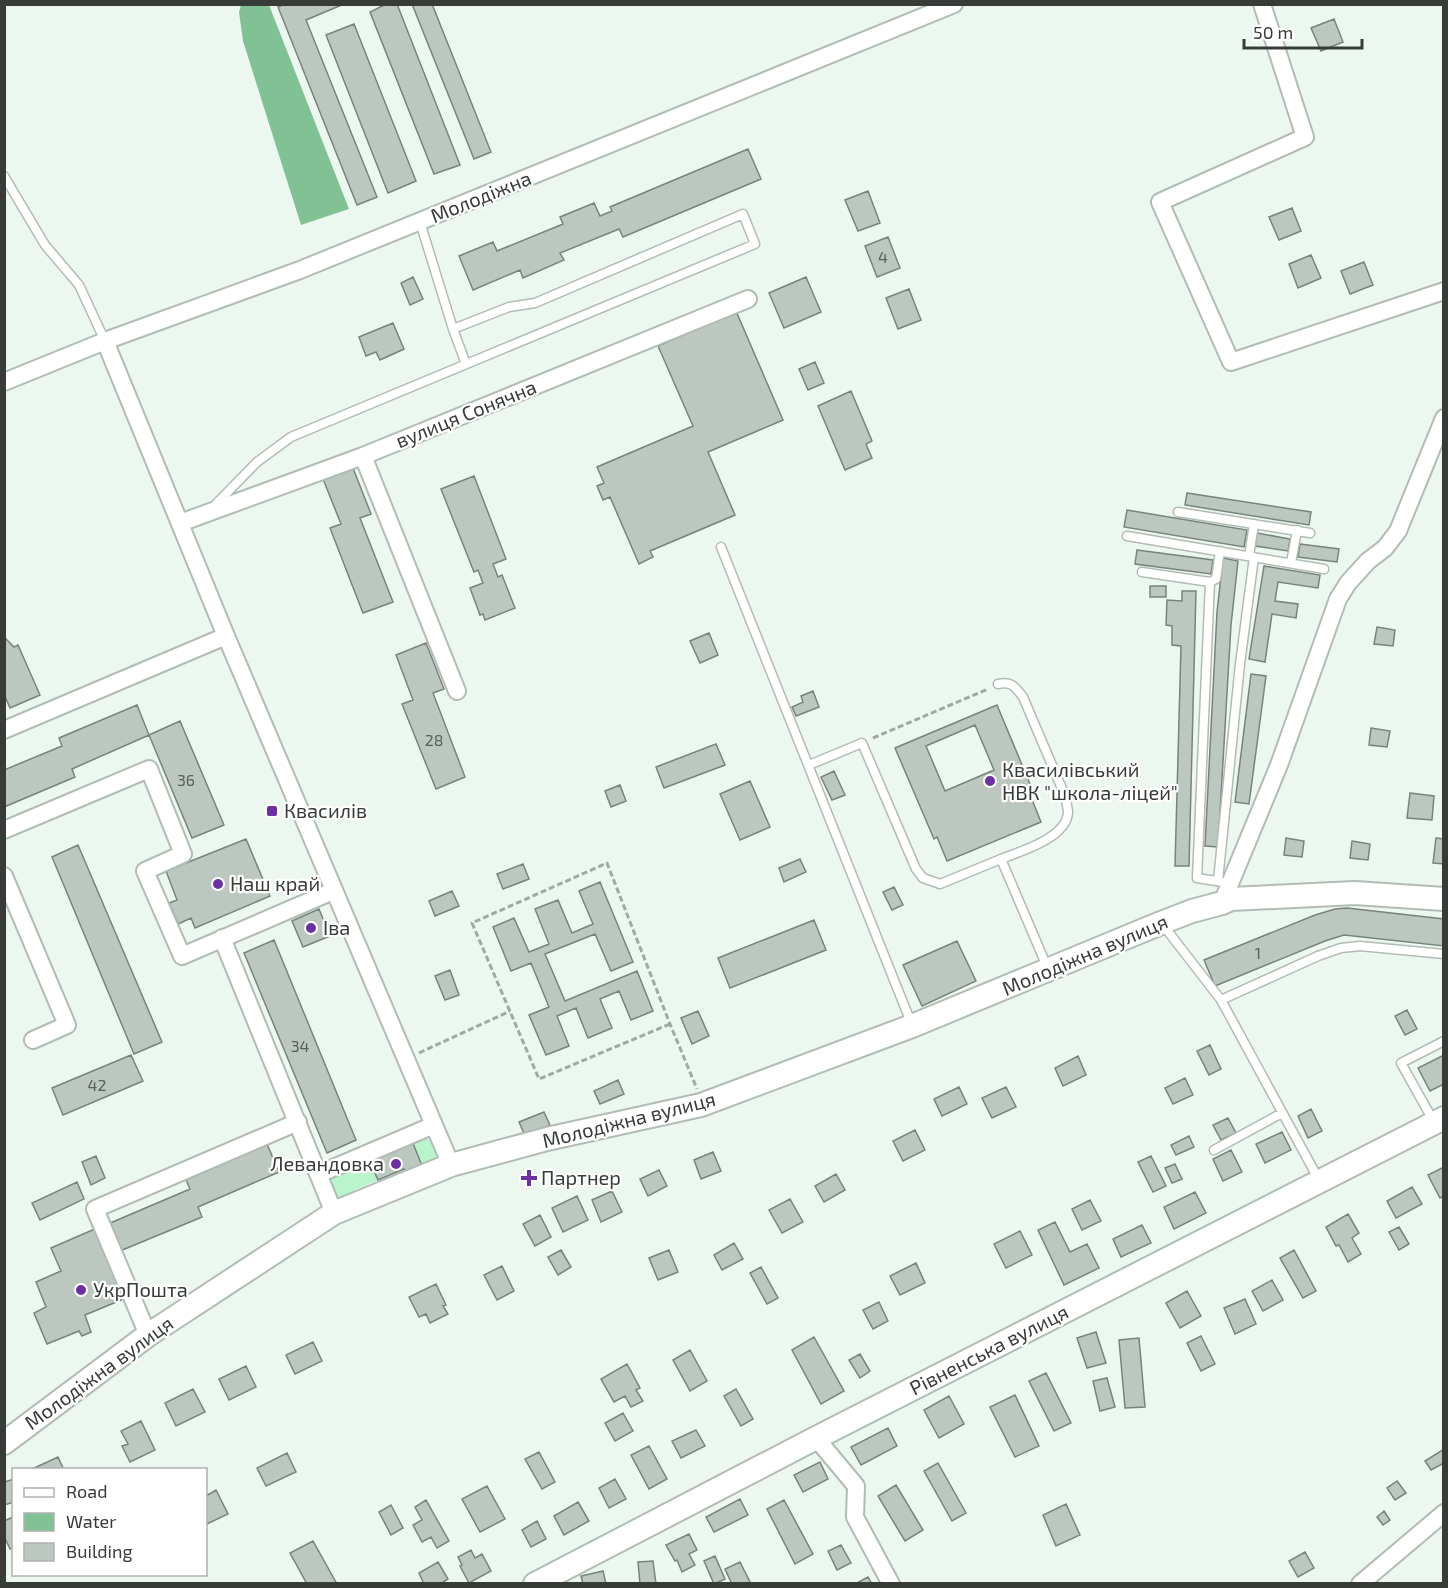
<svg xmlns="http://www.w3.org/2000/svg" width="1448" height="1588" viewBox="0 0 1448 1588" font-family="'Exo 2',sans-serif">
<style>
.green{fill:#b9f5ca}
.water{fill:#81c295}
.building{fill:#bcc8bf;stroke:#78837b;stroke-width:1.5;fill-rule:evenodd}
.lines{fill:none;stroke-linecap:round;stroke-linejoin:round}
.lane-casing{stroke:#b1bcb4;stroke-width:11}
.street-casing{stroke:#b1bcb4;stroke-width:20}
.secondary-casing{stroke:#b1bcb4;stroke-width:26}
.path{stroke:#a0a9a3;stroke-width:3;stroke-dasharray:6 3;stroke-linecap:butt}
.lane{stroke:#fff;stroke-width:8}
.street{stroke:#fff;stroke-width:16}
.secondary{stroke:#fff;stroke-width:22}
.poi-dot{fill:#6c30a5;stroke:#fff;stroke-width:2}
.labels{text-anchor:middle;stroke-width:4.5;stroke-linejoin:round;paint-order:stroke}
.number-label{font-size:16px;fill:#585f5a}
.street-label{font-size:20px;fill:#373c39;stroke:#fff}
.poi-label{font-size:20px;fill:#373c39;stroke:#fff;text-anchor:start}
</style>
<rect width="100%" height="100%" fill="#ecf8ef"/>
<path class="green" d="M426,1138c9,7 11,12 9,23l-12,7 -11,-27z
M369,1160l9,20 -24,10 -2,6 -12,6c-7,-6 -12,-14 -11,-24z"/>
<path class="water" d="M241,5h28l80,204 -48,16 -58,-184 -4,-29z"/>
<path class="building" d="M285,4h59l-38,16 71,177 -20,8 -79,-198z
M386,4h11l63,161 -26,9 -64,-162z
M412,4h20l59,148 -17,7z
M1334,19l9,23 -22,9 -10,-23z
M354,24l62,157 -28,12 -62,-158z
M748,149l13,30 -138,58 -4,-8 -59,24 4,7 -41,18 -3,-8 -47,20 -14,-34 34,-14 4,9 66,-27 -3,-7 34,-14 6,13 12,-5 -2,-4z
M868,191l12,32 -22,8 -13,-31z
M1292,208l9,23 -22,9 -10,-23z
M888,237l12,31 -23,9 -12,-31z
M1311,255l10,23 -23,10 -9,-24z
M1364,262l9,23 -23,9 -9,-23z
M413,277l10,22 -13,6 -9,-22z
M806,277l15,35 -37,16 -15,-35z
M909,289l12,31 -23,9 -12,-31z
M736,311l47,109 -75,32 27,63 -85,36 3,6 -14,7 -29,-67 -7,3 -6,-14 7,-3 -7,-16 96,-41 -35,-80z
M393,323l11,26 -24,11 -4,-8 -10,4 -7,-19z
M815,362l9,21 -16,7 -9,-21z
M851,391l21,50 -6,3 6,14 -27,12 -27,-64z
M353,468l18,46 -11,4 33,84 -30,11 -33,-85 11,-4 -18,-45z
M474,476l32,83 -13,5 5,13 4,-2 13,33 -30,12 -2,-6 -3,1 -10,-27 13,-5 -5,-13 -4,2 -33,-83z
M1187,493l124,19 -2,13 -124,-20z
M1127,510l120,20 -3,17 -120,-20z
M1257,533l33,6 -2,12 -33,-5z
M1300,544l39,5 -2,13 -39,-5z
M1137,550l76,10 -2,14 -76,-10z
M1223,558l15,3 -7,64 -13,222 -13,-1 12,-234z
M1264,566l56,9 -2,13 -40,-6 -3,19 23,3 -2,14 -24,-4 -7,48 -16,-3z
M1150,586h16v11h-16z
M1182,591h14l-7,275h-14l6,-220 -9,-1v-19l-6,-1 1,-25 15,1z
M1377,627l18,3 -2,16 -19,-2z
M709,633l9,22 -18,8 -10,-22z
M4,637l10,10 4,-2 22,50 -30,13 -6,-14z
M426,643l18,46 -11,4 32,84 -29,12 -34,-85 11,-4 -17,-45z
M1251,674l15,2 -17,128 -14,-2z
M813,691l6,16 -23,9 -4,-9 11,-5 -2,-6z
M137,705l12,30 -77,34 3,8 -71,30v-37l58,-24 -3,-8z
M997,705l38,91 -4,1 10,25 -94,39 -10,-24 -3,2 -39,-91zM975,725l19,45 -49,21 -19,-45z
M180,721l44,104 -32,13 -43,-103z
M1371,728l19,3 -3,16 -18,-2z
M716,744l9,21 -61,23 -8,-21z
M834,771l11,24 -13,5 -11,-23z
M750,781l20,46 -30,13 -20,-46z
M620,785l6,16 -15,6 -6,-16z
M1410,793l24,3 -2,24 -25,-2z
M1286,838l18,3 -2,16 -18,-2z
M1436,838l8,1v25l-11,-1z
M246,839l24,57 -75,32 -4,-10 -13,6 -9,-21 8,-3 -11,-29z
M1352,841l18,3 -2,16 -18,-2z
M78,845l84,197 -28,12 -82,-197z
M800,859l6,13 -22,10 -5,-14z
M523,864l6,15 -26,10 -6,-15z
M600,882l33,80 -22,9 -16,-37 -50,20 20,47 72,-30 16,40 -22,9 -12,-29 -19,8 12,29 -24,10 -12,-30 -19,8 12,30 -23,9 -17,-40 20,-8 -18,-44 -20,8 -18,-44 21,-9 15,34 20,-8 -14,-35 23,-9 14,33 21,-9 -14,-33z
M894,887l9,18 -11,5 -9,-18z
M452,891l7,15 -24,10 -6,-15z
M1347,908l97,11v27l-100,-11 -19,6 -110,45 -11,-26 111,-45 20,-6z
M319,909l11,27 -27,11 -11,-26z
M814,920l12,30 -96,38 -12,-30z
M274,940l82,200 -29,13 -83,-200z
M957,941l19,40 -54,25 -19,-41z
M450,970l9,25 -14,5 -10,-24z
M1407,1010l10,19 -12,6 -10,-19z
M698,1011l11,25 -17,8 -11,-26z
M1210,1045l11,24 -12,6 -12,-24z
M131,1055l12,26 -80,34 -11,-27z
M1444,1055v29l-14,7 -12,-23z
M1078,1056l8,19 -23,11 -8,-18z
M1185,1078l8,17 -20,9 -8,-16z
M618,1080l6,14 -24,10 -6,-13z
M959,1087l8,17 -25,12 -8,-17z
M1006,1087l10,20 -24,11 -10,-20z
M1311,1109l11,22 -14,7 -10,-22z
M544,1112l6,13 -25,11 -6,-14z
M1228,1118l8,15 -15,7 -8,-15z
M915,1130l10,20 -22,11 -10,-20z
M1282,1132l9,18 -26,13 -9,-19z
M1189,1136l5,11 -18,8 -5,-10z
M412,1141l11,27 -16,7 -3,-6 -26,11 -9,-20z
M267,1144l12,28 -81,35 4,10 -82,34 -12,-27 82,-35 -4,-9z
M1231,1150l11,22 -19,9 -10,-22z
M713,1152l8,19 -20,8 -7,-19z
M96,1156l9,22 -14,7 -9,-23z
M1151,1156l15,30 -13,6 -15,-30z
M1175,1164l7,15 -10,4 -7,-15z
M1444,1167v29l-4,2 -12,-23z
M659,1170l8,16 -19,10 -8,-17z
M836,1174l9,16 -21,12 -9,-16z
M77,1182l7,17 -44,21 -8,-17z
M1412,1187l10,17 -26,14 -9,-17z
M612,1191l10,21 -21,10 -9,-22z
M1195,1192l11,21 -32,16 -10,-22z
M577,1196l11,24 -25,12 -11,-24z
M790,1199l13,23 -21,11 -13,-23z
M1090,1200l11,21 -19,9 -10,-21z
M1348,1214l11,19 -7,5 9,16 -13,8 -9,-17 -3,1 -10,-19z
M540,1215l11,22 -16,9 -12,-22z
M1055,1222l15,30 17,-8 12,24 -35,17 -26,-55z
M1142,1225l9,18 -30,14 -8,-18z
M1399,1227l10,17 -10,6 -10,-18z
M97,1228l29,70 -41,17 6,17 -9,4 -3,-5 -32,13 -13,-31 12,-6 -10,-25 25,-11 -10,-23z
M1020,1231l12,24 -26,13 -12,-24z
M734,1243l9,16 -21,11 -8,-15z
M561,1250l10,17 -13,8 -10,-18z
M669,1250l9,22 -20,8 -9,-22z
M1294,1250l22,41 -13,7 -23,-40z
M916,1263l9,20 -25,12 -10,-19z
M502,1266l12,25 -17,9 -13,-25z
M761,1267l17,31 -11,6 -17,-31z
M1272,1280l11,20 -20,11 -11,-20z
M436,1284l10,21 -3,1 5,8 -18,9 -4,-9 -7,3 -10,-20z
M1187,1291l14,25 -21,12 -14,-25z
M1245,1299l11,25 -21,10 -11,-26z
M879,1302l9,19 -15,8 -10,-19z
M1096,1332l10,31 -19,5 -10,-30z
M1201,1336l14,28 -14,7 -14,-28z
M814,1337l30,54 -23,13 -29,-54z
M1139,1338l6,69 -20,1 -6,-68z
M313,1342l9,19 -27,13 -9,-19z
M690,1350l17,31 -17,10 -17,-31z
M860,1354l10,17 -10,7 -11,-18z
M627,1364l13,24 -4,2 7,11 -12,6 -6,-11 -11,6 -13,-23z
M246,1366l10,21 -27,13 -10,-21z
M1046,1373l25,50 -17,8 -25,-50z
M1107,1378l8,29 -15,4 -7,-30z
M193,1389l12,23 -29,14 -11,-23z
M736,1389l17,30 -12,7 -17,-30z
M1015,1395l24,51 -24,11 -25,-50z
M949,1396l15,28 -25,14 -15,-28z
M623,1413l10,18 -18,10 -10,-18z
M141,1421l14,29 -25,12 -8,-16 6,-2 -7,-13z
M888,1428l9,18 -36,19 -10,-18z
M696,1430l9,16 -24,12 -9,-17z
M649,1446l18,33 -18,10 -18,-34z
M1444,1449v14l-13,7 -6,-9z
M539,1452l16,30 -13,7 -17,-30z
M287,1453l9,19 -30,14 -9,-18z
M58,1457l6,13h-32v-1z
M820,1462l8,17 -25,13 -9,-17z
M938,1463l28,50 -14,8 -28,-50z
M14,1479v23l-10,3v-23z
M615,1479l11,20 -17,9 -10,-20z
M1397,1481l9,12 -11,7 -8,-12z
M896,1485l27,45 -18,11 -27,-45z
M487,1486l18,33 -25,13 -18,-33z
M216,1490l12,24 -21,10 -1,-3v-25z
M740,1499l8,16 -34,17 -8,-15z
M426,1500l23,41 -12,7 -6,-11 -9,5 -9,-17 9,-5 -7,-13z
M784,1500l29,54 -18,10 -28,-55z
M578,1502l11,19 -25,14 -10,-19z
M1066,1504l14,31 -24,11 -13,-31z
M391,1505l12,23 -12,7 -12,-23z
M1384,1511l6,9 -7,5 -6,-8z
M13,1517l1,30 -4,2 -6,-13v-15z
M537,1521l9,18 -15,8 -9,-17z
M689,1534l8,16 -8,4 6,11 -13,7 -5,-12 -2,1 -9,-16z
M313,1541l24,43h-30l-17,-31z
M841,1545l10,18 -14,7 -9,-19z
M471,1550l4,8 7,-4 9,17 -22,12 -9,-17 2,-1 -4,-8z
M1305,1552l9,16 -16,9 -9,-16z
M715,1556l10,23 -11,5 -10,-23z
M653,1561l3,23h-16l-2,-22z
M438,1562l10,17 -8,5h-16l-5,-11z
M740,1562l10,20 -4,2h-14l-7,-15z
M603,1571l3,13h-23l-2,-8z
M868,1577l4,7h-17z"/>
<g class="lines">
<g class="lane-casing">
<path id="lane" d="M4,176l41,69 34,40 26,56
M420,222l33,107 13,35
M213,507l44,-45 34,-25 464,-193 -12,-30 -208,89 -26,4 -56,22
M1178,512l132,21
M1127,536l197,33
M721,547l191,478
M1249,556l5,-32
M1291,563l6,-33
M1142,572l68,10 -13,296 33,5
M1210,582l6,-3 4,-28
M998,684c14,-3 17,3 25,13l43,101c0,5 2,10 2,14 -1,26 -47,39 -67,47
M809,765l53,-22 54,126 7,9 17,6 61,-25 47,110
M1218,881l22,-217 14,-107
M1163,925l58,75 98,180
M1221,1000l97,-44 23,-8 19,-2 84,8
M1434,1122l-33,-59 43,-22
M1214,1150l68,-37"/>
</g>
<g class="street-casing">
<path id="street" d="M1262,4l43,133 -145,65 71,160 213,-71
M105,341l121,295 225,529
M4,382l101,-41 195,-71 654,-266
M363,456l94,235
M180,523l183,-67 385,-157
M4,730l222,-94
M4,830l145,-61 34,85 -38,17 37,85 151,-65
M4,876l63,149 -34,15
M1222,903l57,-138 59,-166 10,-16 20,-22 17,-13 13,-17 46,-113
M222,938l112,275
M319,1174l115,-49
M148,1335l-53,-126 203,-87
M816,1438l40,48 -1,31 36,67
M1360,1584l84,-71"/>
</g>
<g class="secondary-casing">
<path id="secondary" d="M4,1443l144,-108 186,-122 117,-48 96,-26 154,-34 211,-79 249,-103 31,-12 30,-8 9,-4 124,-6 89,6
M535,1584l281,-146 628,-320"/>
</g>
<path class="path" d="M873,738l115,-49
M670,1024l-131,55 -67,-156 135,-60 63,161 27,65
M419,1053l91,-42"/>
<use href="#lane" class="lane"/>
<use href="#street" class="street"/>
<use href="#secondary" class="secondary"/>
</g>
<g class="poi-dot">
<circle cx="990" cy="781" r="6"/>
<rect x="266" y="805" width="12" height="12" rx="3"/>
<circle cx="218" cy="884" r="6"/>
<circle cx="311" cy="928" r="6"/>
<circle cx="396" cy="1164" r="6"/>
<path d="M526 1169h6v6h6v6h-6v6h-6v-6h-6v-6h6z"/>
<circle cx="81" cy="1290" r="6"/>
</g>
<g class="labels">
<g class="number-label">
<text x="883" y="263">4</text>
<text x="434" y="746">28</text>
<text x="186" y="786">36</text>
<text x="1258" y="959">1</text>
<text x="300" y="1052">34</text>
<text x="97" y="1091">42</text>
</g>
<g class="street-label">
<text transform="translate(481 197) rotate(-22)" y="7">Молодіжна</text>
<text transform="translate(466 414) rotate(-22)" y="7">вулиця Сонячна</text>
<text transform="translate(1085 955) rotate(-23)" y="7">Молодіжна вулиця</text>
<text transform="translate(629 1120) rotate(-14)" y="7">Молодіжна вулиця</text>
<text transform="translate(989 1350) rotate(-27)" y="7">Рівненська вулиця</text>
<text transform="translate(99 1373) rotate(-36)" y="7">Молодіжна вулиця</text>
</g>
<g class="poi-label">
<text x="1002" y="777">Квасилівський<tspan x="1002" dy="23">НВК "школа-ліцей"</tspan></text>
<text x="284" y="818">Квасилів</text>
<text x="230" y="891">Наш край</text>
<text x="323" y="935">Іва</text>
<text x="384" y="1171" text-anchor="end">Левандовка</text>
<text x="541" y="1185">Партнер</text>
<text x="93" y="1297">УкрПошта</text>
</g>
</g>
<rect width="1448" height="1588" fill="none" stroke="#373c39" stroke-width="12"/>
<rect x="12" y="1468" width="195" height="108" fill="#ffffff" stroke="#afb1b0" stroke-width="1.5"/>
<rect x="24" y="1488" width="30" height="9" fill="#ffffff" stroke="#afb1b0" stroke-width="1.5"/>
<text x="66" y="1498" font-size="18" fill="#373c39">Road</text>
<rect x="24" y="1513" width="30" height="18" fill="#81c295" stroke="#afb1b0" stroke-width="1.5"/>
<text x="66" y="1528" font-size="18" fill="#373c39">Water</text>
<rect x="24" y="1543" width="30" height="18" fill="#bcc8bf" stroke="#afb1b0" stroke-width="1.5"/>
<text x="66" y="1558" font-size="18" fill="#373c39">Building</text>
<path d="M1244 39v9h118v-9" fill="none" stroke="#373c39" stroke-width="3"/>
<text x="1253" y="39" font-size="18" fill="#373c39" stroke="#ffffff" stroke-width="4.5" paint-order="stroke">50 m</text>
</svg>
